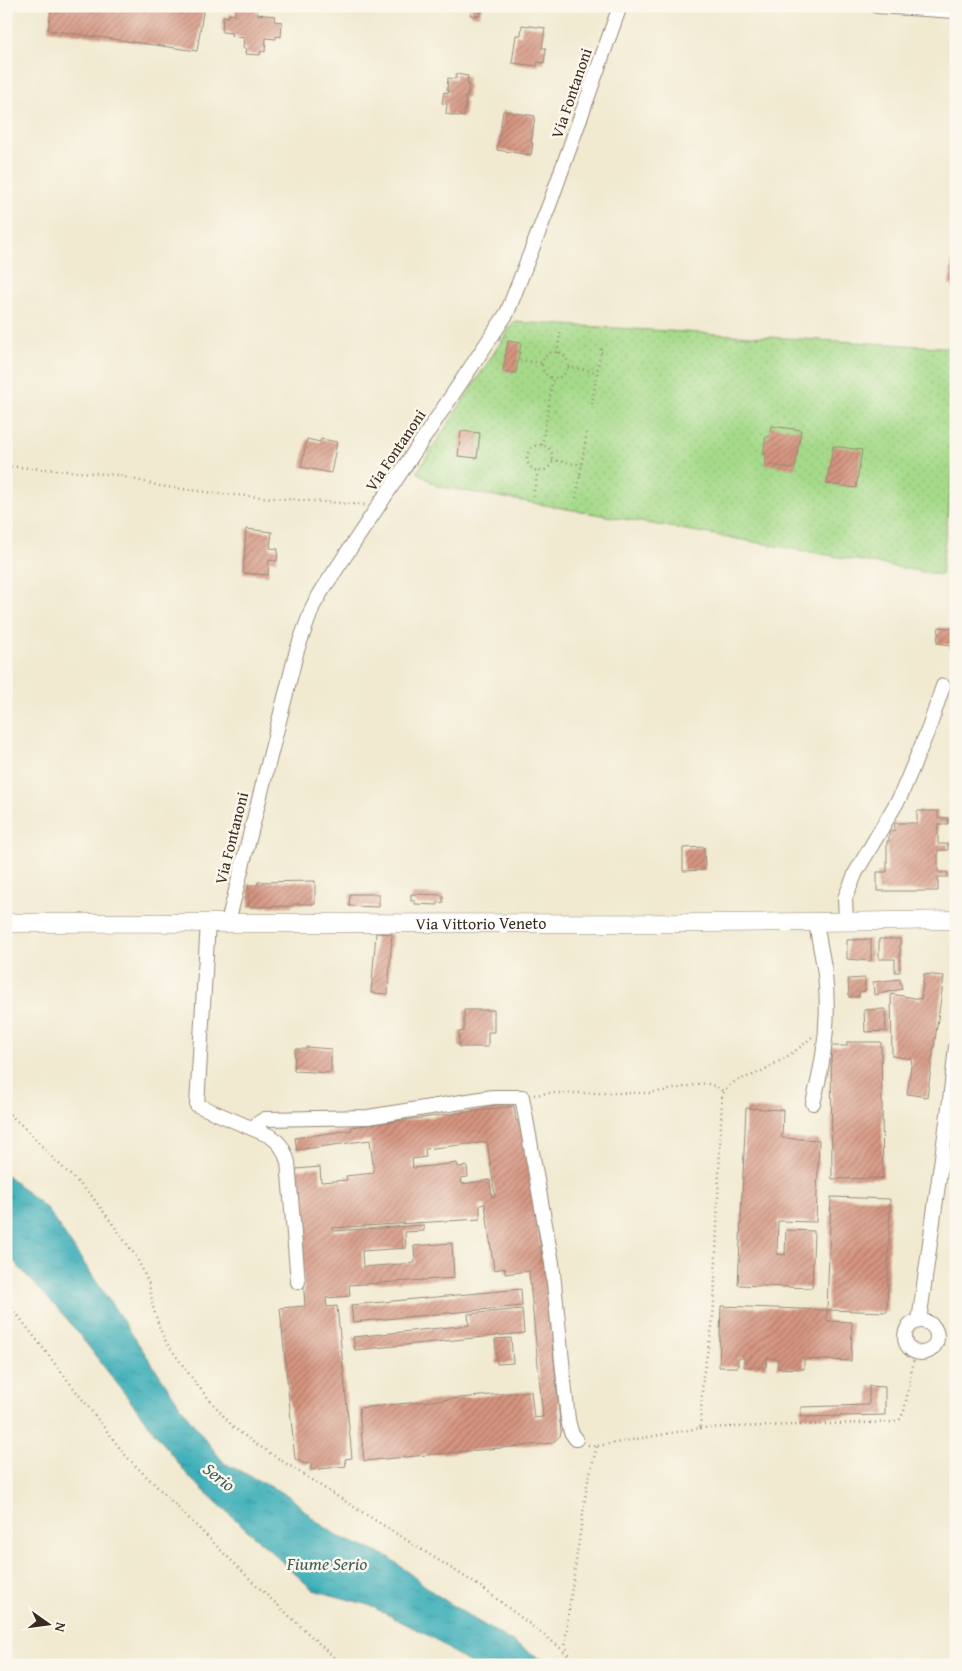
<svg xmlns="http://www.w3.org/2000/svg" width="962" height="1671" viewBox="0 0 962 1671" font-family="'Gentium Book Plus',serif">
<style>
.grass{fill:url(#grass-dots);stroke:#708254}
.water{fill:url(#water-ripples);stroke:#3c6c6c}
.building{fill:url(#building-hatch);fill-rule:evenodd}
.lines{fill:none;stroke-linecap:round;stroke-linejoin:round}
.minor-casing{stroke:#968a78;stroke-width:16}
.major-casing{stroke:#968a78;stroke-width:19}
.path{stroke:#968a78;stroke-width:2.5;stroke-dasharray:1 4;stroke-linecap:butt}
.minor{stroke:#fff;stroke-width:14}
.major{stroke:#fff;stroke-width:18}
.labels{text-anchor:middle;stroke-width:5;stroke-linejoin:round;paint-order:stroke}
.street-label{font-size:16px;fill:#3b2a1e;stroke:#fbf7ec}
.water-label{font-size:18px;font-style:italic;fill:#3c5f5c;stroke:#fbf7ec}
</style>
<defs>
<pattern id="grass-dots" width="8" height="8" patternUnits="userSpaceOnUse" patternTransform="scale(1.25)"><rect width="8" height="8" fill="#a6da8a"/><path d="M2 2h.1M6 6h.1" fill="none" stroke="#90bb77" stroke-width="1.8" stroke-linecap="round"/></pattern>
<pattern id="water-ripples" width="26" height="14" patternUnits="userSpaceOnUse" patternTransform="scale(1.25)"><rect width="26" height="14" fill="#3eafb9"/><path d="M2 4q2-2 4 0t4 0M15 11q2-2 4 0t4 0" fill="none" stroke="#358f96"/></pattern>
<pattern id="building-hatch" width="6" height="6" patternUnits="userSpaceOnUse" patternTransform="scale(1.25)"><rect width="6" height="6" fill="#d59480"/><path d="M-1 1l2-2M0 6l6-6M5 7l2-2" fill="none" stroke="#ae7968"/></pattern>
</defs>
<rect width="100%" height="100%" fill="#fbf7ec"/>
<filter id="ink" filterUnits="userSpaceOnUse"><feTurbulence type="fractalNoise" baseFrequency=".02" numOctaves="2"/><feDisplacementMap in="SourceGraphic" scale="10" xChannelSelector="R" yChannelSelector="G"/><feConvolveMatrix kernelMatrix="1 2 1 2 8 2 1 2 1" color-interpolation-filters="sRGB"/></filter>
<filter id="wash" filterUnits="userSpaceOnUse"><feTurbulence type="fractalNoise" baseFrequency=".0096" numOctaves="4" result="noise"/><feDisplacementMap in="SourceGraphic" scale="20" xChannelSelector="R" yChannelSelector="G"/><feGaussianBlur stdDeviation="1.12" result="paint"/><feColorMatrix in="noise" values="0 0 0 0 0 0 0 0 0 0 0 0 0 0 0 0 0 1.4 0 .05"/><feComposite in="paint" operator="in"/></filter>
<g filter="url(#wash)">
<rect width="100%" height="100%" fill="#f1ead1"/>
<path class="grass" d="M514,322l442,26v95l-15,132 -504,-89 -20,-14z"/>
<path class="water" d="M6,1174l42,36 142,210 34,43 65,33 26,24 24,17 50,20 45,36 40,26 77,46h-80l-38,-27 -64,-33 -56,-15 -124,-113 -121,-157 -62,-67z"/>
<g id="blocks">
<path class="building" d="M52,6h152l-7,45 -149,-21z
M236,6h21v8l18,2 -1,5 8,1 -1,15 -5,-1v3l-10,-1 -1,14 -4,-1 -1,4 -15,-1 1,-6h-3l1,-10 -13,-2 1,-3 -10,-1 1,-16 6,1v-3l6,1z
M472,6h10l-2,10 -10,-1z
M522,25l23,3 -3,20h4l-2,15 -6,-1 -1,4 -25,-3 4,-28h5z
M456,74l12,2 -1,8h2l-2,14 -2,-1v4l1,1 -2,15 -18,-3 1,-10 -5,-1 2,-11 5,1v-2l-2,-1 1,-12 8,1z
M503,111l32,5 -4,27h2l-2,12 -34,-5z
M955,237h1v49l-7,-1z
M508,341l13,2 -5,30 -13,-2z
M771,426l30,4 -6,39 -30,-5 1,-10h-3l3,-17h3z
M461,431l19,2 -3,25 -19,-2z
M307,439l13,3 1,-3 16,3 -6,31 -30,-6z
M833,446l29,4 -6,38 -29,-4z
M246,529l26,3 -2,16 8,1 -1,12 -8,-1 -1,15 -25,-2z
M939,627l17,2v22l-6,-2 1,-4 -14,-2z
M917,811h21v7h10v6h-10v20h10v6h-10v22h10v5h-10v14h-61v-19h10v-31h2v-10h5l1,-8h22z
M704,847l1,23 -22,1v-23z
M315,881v23h-22v2l-44,1 -1,-22h10v-3z
M350,894h29v13l-30,-1z
M411,894l32,1v8l-5,-1v3l-23,-1v-3h-4z
M376,933l16,1 -4,60 -17,-1z
M871,939v22l-24,-2v-19z
M879,939h21v33h-5v-13h-16z
M924,974l20,2 -17,121 -20,-3 5,-35 -20,-3 -1,-62 30,5z
M865,978v13l-6,1v5h-10l-1,-18z
M900,979l2,10 -28,6 -1,-13z
M885,1009l1,22 -21,1 -1,-22z
M464,1010h30v22h-6v15h-29v-15l5,-1z
M847,1042h34l2,136 -51,1 -1,-133h16z
M306,1047l25,2v24l-37,-2 1,-22h11z
M514,1106l2,15 7,-1 20,145h2l16,167 -1,4 -8,7 -188,18 -5,-53 172,-17 3,27 9,-1 -14,-146 -24,3v-6l-11,2 -9,-66 -5,1v14l-148,9 1,3 91,-6v6l-19,1 1,16 -44,3 1,16 52,-4 -1,-17 38,-3 2,35 -105,7 1,11 -24,2 1,9 10,-1 15,152 -7,1 1,7 -35,4v-7l-6,1 -10,-5 -15,-151 25,-2 -9,-137 24,-2 1,15 26,-2 -1,-4 28,-3 -4,-33 -73,10 -2,-12 57,-8 -1,-3zM487,1142l8,54 -3,1 -2,-17 -28,4 -1,-6 7,-1 -1,-11 -9,1 -1,-4 -44,5 -1,-9 14,-2 -1,-8z
M746,1108l37,2 -1,28 37,2 -3,82 -38,-1 -1,33 8,1 1,-25 28,1 -2,57 -74,-3z
M831,1197l59,2 -3,113 -60,-2z
M521,1289l1,17 -169,16 -2,-17z
M721,1306l106,4v11l25,1 -1,39 -47,-2v10l-27,-1 1,-9 -11,-1 -1,9h-22v-9h-6v9h-19z
M522,1309l2,24 -169,17 -2,-13 116,-12 -1,-11z
M511,1338l2,25 -16,1 -2,-25z
M869,1386l16,1v28l-84,2v-10l68,-2z"/>
</g>
</g>
<g filter="url(#ink)">
<use href="#blocks" fill-opacity="0" stroke="#968a78" stroke-width="1"/>
<g class="lines">
<g class="minor-casing">
<path id="minor" d="M877,6l79,5
M208,922l-11,183 73,31c11,7 14,14 18,26l10,120
M228,922l69,-272 16,-44 10,-17 184,-276 43,-110 70,-197
M846,922l-1,-24 11,-26 44,-75 29,-69 14,-42
M813,1103c11,-41 17,-85 12,-128 -2,-18 -7,-36 -9,-54
M254,1129l3,-5 8,-5 103,-2 125,-20h29l30,166 16,157 3,12 5,7
M919,1321l31,-221 6,-53
M905 1337a16 16 0 1 1 32 0a16 16 0 1 1-32 0Z"/>
</g>
<g class="major-casing">
<g id="major">
<path id="s1" d="M6,923c317,-1 633,3 950,-3"/>
</g>
</g>
<path class="path" d="M601,352l5,1
M542 365a13 13 0 1 1 26 0a13 13 0 1 1-26 0Z
M557,353l4,-25
M520,360l23,3
M568,367l29,5
M592,404l9,-56
M542,445l11,-67
M527 458a13 13 0 1 1 26 0a13 13 0 1 1-26 0Z
M552,460l30,5
M6,466l111,9 43,11 62,8 143,11
M580,474l5,1
M533,496l5,-25
M576,498l11,-67
M534,1095l14,-2h100l15,-2 43,-8 11,4 7,5
M6,1111l21,19 25,27 39,38 21,28 25,35 12,26 4,23 7,22 6,13 31,43 36,42 20,15 71,46 157,99 76,58 21,20
M6,1300l120,156 127,126 89,83
M700,1428l194,-6 6,-3 4,-7 11,-60
M588,1445l9,1 103,-18 3,-52 9,-49 2,-22 8,-210c9,-15 17,-15 31,-20 7,-3 15,-7 21,-11 14,-7 27,-17 38,-27
M569,1654l-4,-9 2,-22 20,-138 10,-39"/>
<use href="#minor" class="minor"/>
<use href="#major" class="major"/>
</g>
</g>
<g class="labels">
<g class="street-label">
<text transform="translate(571 93) rotate(-71)" y="6">Via Fontanoni</text>
<text transform="translate(395 450) rotate(-56)" y="6">Via Fontanoni</text>
<text transform="translate(231 838) rotate(-76)" y="6">Via Fontanoni</text>
<text dy="6" stroke="none"><textPath href="#s1" startOffset="475">Via Vittorio Veneto</textPath></text>
</g>
<g class="water-label">
<text transform="translate(219 1477) rotate(38)" y="6">Serio</text>
<text x="327" y="1570">Fiume Serio</text>
</g>
</g>
<rect width="962" height="1671" fill="none" stroke="#fbf7ec" stroke-width="25"/>
<g transform="translate(48 1624) rotate(104)" stroke="#fbf7ec" stroke-width="4" paint-order="stroke">
<path d="M0-4L9 19L0 12L-9 19Z" fill="#3b2a1e"/>
<text y="-8" font-size="14" font-weight="bold" text-anchor="middle" fill="#3b2a1e">N</text>
</g>
</svg>
